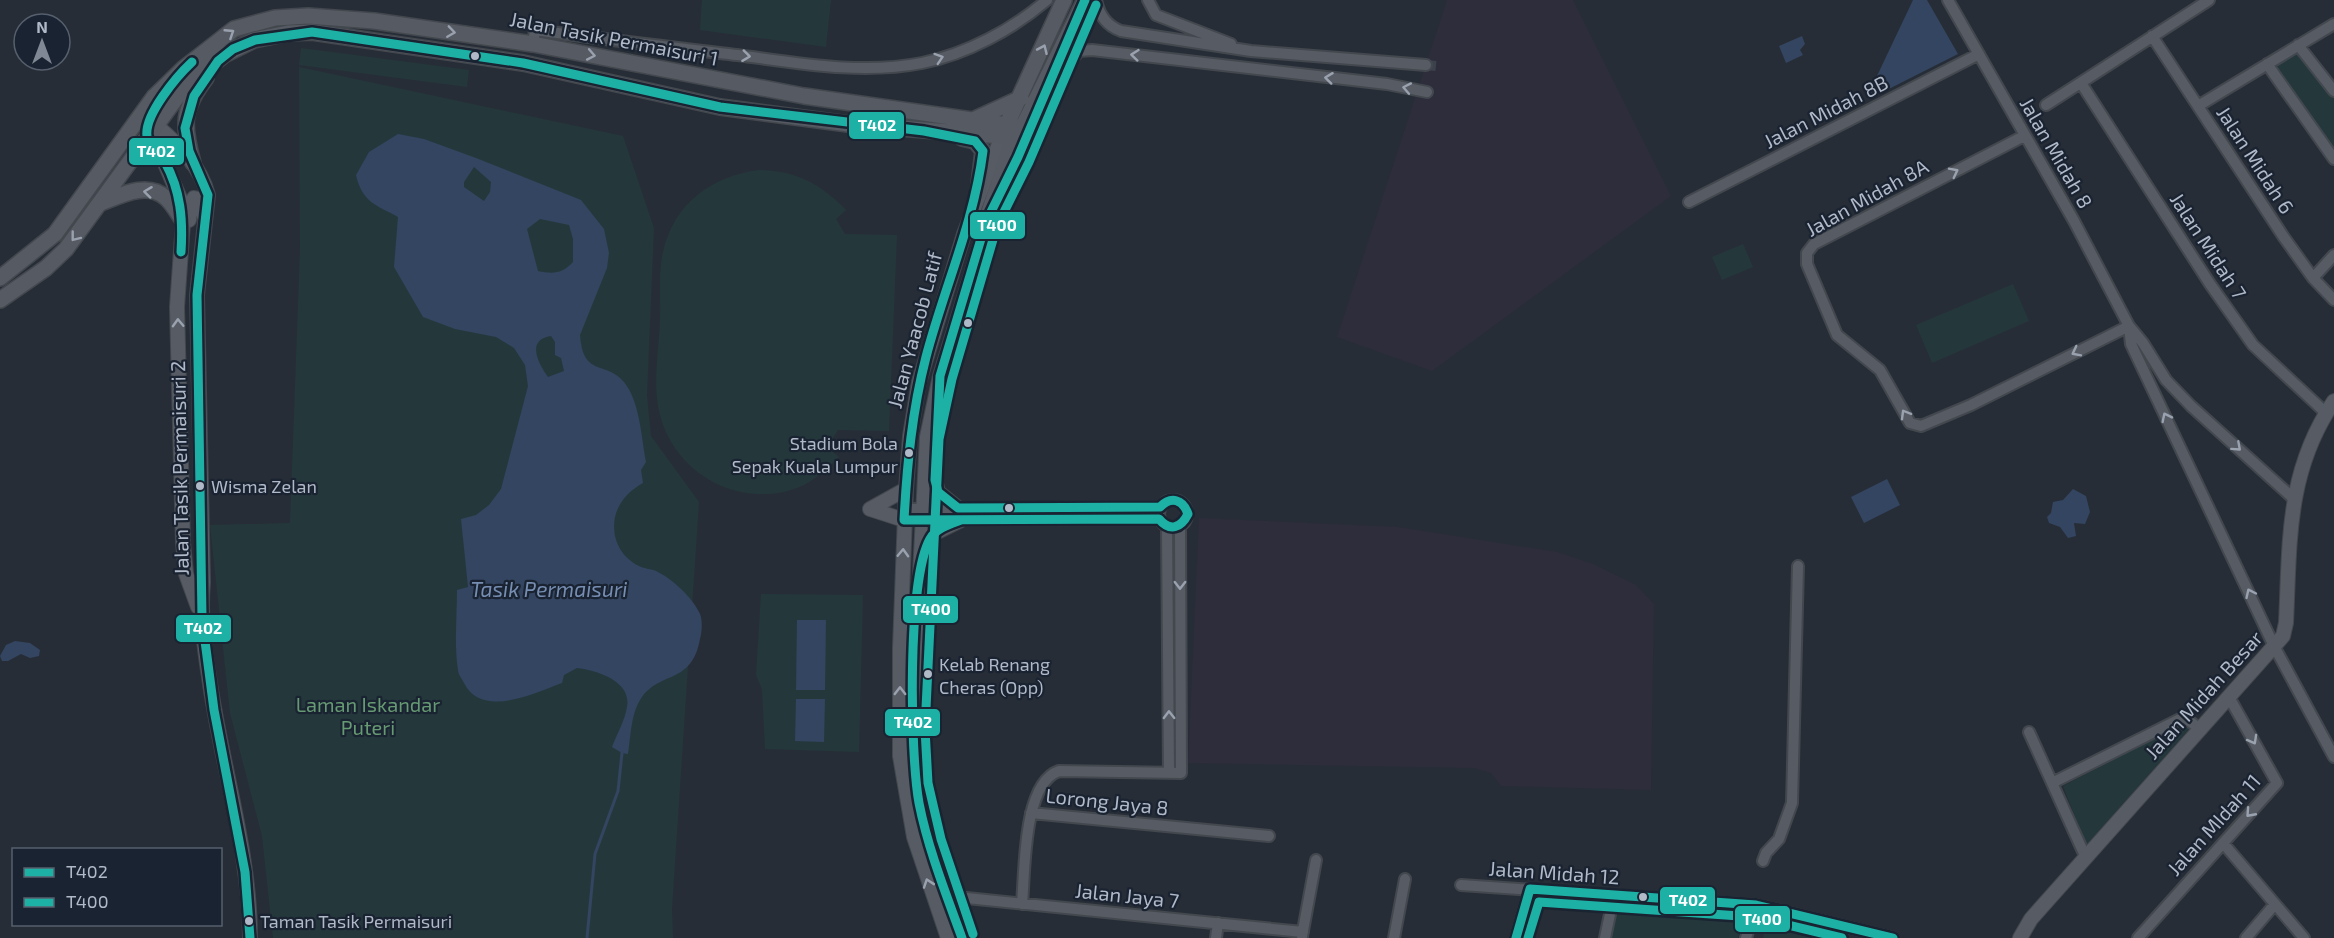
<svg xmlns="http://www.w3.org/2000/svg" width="2334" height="938" viewBox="0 0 2334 938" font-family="'Exo 2',sans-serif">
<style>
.medical{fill:#2e2d3c}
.green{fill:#24383c}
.water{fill:#334560;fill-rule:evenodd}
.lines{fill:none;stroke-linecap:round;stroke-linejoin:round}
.stream{stroke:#334560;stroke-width:3}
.minor-tunnel{stroke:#3c424c;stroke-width:10;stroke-dasharray:10 5;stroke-linecap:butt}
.minor-casing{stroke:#43484f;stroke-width:14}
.tertiary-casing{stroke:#43484f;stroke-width:16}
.secondary-casing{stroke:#43484f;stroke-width:18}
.minor{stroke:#575c64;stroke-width:10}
.tertiary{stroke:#575c64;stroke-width:14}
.secondary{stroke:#565a62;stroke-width:15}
.bus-1-casing{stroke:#1a2331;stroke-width:14}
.bus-2-casing{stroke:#1a2331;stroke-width:14}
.bus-1{stroke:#1db1a6;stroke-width:9}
.bus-2{stroke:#1db1a6;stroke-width:9}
.oneway{stroke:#9aa1ae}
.oneway2{stroke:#9aa2af}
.bus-dot{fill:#b0b9c8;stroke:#1a2331;stroke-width:2}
.labels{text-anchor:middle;stroke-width:4.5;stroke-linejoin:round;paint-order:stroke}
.bus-label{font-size:18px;fill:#b0b9c8;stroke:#1a2331;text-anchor:start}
.street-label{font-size:20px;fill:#b0b9c8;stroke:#1a2331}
.park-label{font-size:20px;fill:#669a72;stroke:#1a2331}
.water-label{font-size:21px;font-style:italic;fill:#768eb2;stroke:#1a2331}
.line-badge{stroke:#1a2331;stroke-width:2}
.badge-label{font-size:16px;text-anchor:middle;font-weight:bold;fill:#fff}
</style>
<rect width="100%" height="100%" fill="#272d36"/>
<path class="medical" d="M1447,0h126l98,196 -239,175 -95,-34z
M1199,518l199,9 159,25 36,12 43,21 18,19 -3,186 -150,-4 -10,-13 -17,-5 -286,-5z"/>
<path class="green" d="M702,0h129l-5,47 -126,-17z
M301,48l168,22 -2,17 -168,-22z
M2297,52l37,46v49l-62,-82z
M299,67l324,69 31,92 -7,167 4,41 48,66 -27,406 1,30h-400l-11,-102 -32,-123 -20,-188 80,-2 10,-274z
M759,170c37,1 62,14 87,40l-10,9 9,15 52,1 -8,196 -51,-1 -11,17 12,10c-11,11 -22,21 -35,28 -59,27 -128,-8 -144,-70 -8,-29 -1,-65 0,-95 1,-22 -2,-47 3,-68 11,-49 49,-76 96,-82z
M1743,244l10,23 -31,13 -10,-23z
M2013,284l16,37 -97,42 -16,-38z
M761,594l102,1 -4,157 -94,-3 -3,-60 -6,-14z
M2184,723l6,5 -104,117 -23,-59z
M1619,904l128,7 -9,27h-127z
M1776,922l57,16h-70l2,-8z"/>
<path class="water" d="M1913,0h14l31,54 -89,45 -2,-2z
M1802,36l3,8 -5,6 3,5 -17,8 -7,-17z
M398,134l26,5 52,19 105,42 23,29 5,24 -2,15 -27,67c3,43 26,25 44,47 16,20 17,54 22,80l-5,8 2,13c-14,8 -24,18 -28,34 -4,20 5,40 24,49 6,3 12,3 17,5 15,7 36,26 43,41 4,6 3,20 1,27 -8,45 -39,32 -58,58 -11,15 -11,38 -14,57l-6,-1 -10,-6c5,-13 13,-27 15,-40 5,-26 -31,-37 -50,-39l-13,7 -2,8c-27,10 -80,36 -98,0 -2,-4 -6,-9 -6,-13 -4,-25 -1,-54 -1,-80l11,-3 -7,-68 15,-4 13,-10 12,-16 27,-103 -3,-21 -11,-17 -18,-11 -41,-8 -32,-12 -29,-50 4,-50c-22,-12 -36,-15 -42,-42l13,-23zM474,167l17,15 -1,10 -6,9 -20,-14v-5zM540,219l29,6 4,14v23c-11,12 -20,12 -35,9l-11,-42zM551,336l4,6v13l6,3 3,13 -16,6c-9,-13 -23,-37 3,-41z
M1887,479l13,26 -36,18 -13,-26z
M2073,489l13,7 4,16 -5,12 -11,-1 2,13 -8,2 -8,-11 -11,-4 -2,-6 4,-4 2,-11 10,-2z
M797,620h29l-1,70h-29z
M15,641l15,2 10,7 -1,6 -9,2 -9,-4 -13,7h-6l-2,-5 6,-11z
M796,699h29l-1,43 -29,-1z"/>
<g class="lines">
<path class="stream" d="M587,938l8,-84 23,-63 4,-38"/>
<path class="minor-tunnel" d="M1426,65l10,1"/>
<g class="minor-casing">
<path id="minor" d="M1096,0c3,15 11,26 25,31l130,20 175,14
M1148,0l8,15 75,29
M1948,0l126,221 55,105 14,17 23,37 25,26 102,92
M2152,36l131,200 30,42 21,22
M533,44l2,-14c67,9 135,17 202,25 61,8 124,20 185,8 45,-9 91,-34 125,-63
M2298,45l36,46
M2267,64l67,95
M2081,83l129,201 43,61 73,68
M2046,105l163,-105
M2198,106l136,-82
M1038,123l31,-60 10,-12 13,-1 295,34 40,8
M2024,136l-210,108 -7,9v11l30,71 43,35 30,53 11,3 50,-21 158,-79
M1689,202l290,-148
M2313,278l21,-23
M2129,326l2,18 143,302 60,111
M1159 514a14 14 0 1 1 28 0a14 14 0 1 1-28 0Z
M905,509l255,-2
M904,520l255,-1
M1167,527l2,246
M2029,732l57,126
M2052,783l132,-66 16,12
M1031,813l238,23
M2223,843l81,95
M1763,861l3,-8 13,-14 13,-36 6,-237
M1461,885l295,20 137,33
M947,896l356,36
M1022,904c3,-34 1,-121 37,-133l122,2 -1,-246
M1302,936l14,-76
M1216,938l2,-15
M1394,938l11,-59
M1516,938l14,-49
M1605,938l9,-43
M1746,938l10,-33
M2138,938l139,-155 -48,-86
M2246,938l29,-34"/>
</g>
<g class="tertiary-casing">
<path id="tertiary" d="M157,126c22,19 43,39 51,69l-11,100 6,287c-3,33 1,63 6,95 12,87 41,173 41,261
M147,139l17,22 20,47 -7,99 6,236 3,31 12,33
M1001,190l37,-80
M189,220l2,-17 3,-5 5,1 5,17
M936,432l-1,48 3,12 20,16
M870,509l36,-20
M870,509l34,11
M925,553l10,-20 26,-13
M948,938l-34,-101 -14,-81v-108l6,-159 4,-53 9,-54 45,-148 38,-98
M962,938l-33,-96 -13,-57 -3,-56 2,-57 12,-235 13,-61 50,-163
M2020,938l11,-19 252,-283 3,-13c4,-82 0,-151 48,-222"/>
</g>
<g class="secondary-casing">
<path id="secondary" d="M973,120l48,-22
M1003,133l61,-133
M962,138l13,3 8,10 -5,42
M193,163c-10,-37 -12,-53 13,-85
M101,203c20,-8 47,-22 65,-5 7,6 12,16 18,24
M986,222c4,-16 28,-78 26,-89 0,-1 -5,-7 -5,-8
M0,278l55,-44 99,-137 30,-29 50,-39 41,-11 33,-2 66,5 159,23 271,52 203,29
M0,300l46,-32 20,-19 111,-152 26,-26 21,-16 30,-15 34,-7 24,-1 211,31 197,44 128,17 154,12 18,-7 5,-7 60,-122"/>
</g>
<use href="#minor" class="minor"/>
<use href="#tertiary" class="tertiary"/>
<use href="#secondary" class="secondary"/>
<g class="bus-1-casing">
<path id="bus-1" d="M181,252c2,-32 0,-61 -16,-90 -5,-9 -16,-15 -18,-26 -3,-21 30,-60 45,-74
M961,520c-11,4 -25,8 -31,19 -23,41 -20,215 -11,264 9,46 27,91 43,135
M250,938l-5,-66 -31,-162 -12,-92 -5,-323 11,-100 -19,-44 -4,-23 9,-32 24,-35 15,-12 22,-9 57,-8 211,31 197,44 204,24 51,10 8,10c-9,72 -39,137 -57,206 -14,54 -19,108 -22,163l255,-1c11,13 22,9 29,-5 -5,-15 -17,-18 -28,-7l-202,1 -20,-16 -3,-12 5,-104 46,-154 32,-65 67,-157
M1516,938l14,-49 226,16 137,33"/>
</g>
<g class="bus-2-casing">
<path id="bus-2" d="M973,934l-32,-95 -13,-56 -3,-54 14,-290 13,-60 45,-153 32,-64 67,-157
M1528,938l11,-36 215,15 88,21"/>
</g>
<use href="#bus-1" class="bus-1"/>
<use href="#bus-2" class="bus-2"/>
</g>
<defs><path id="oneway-chevron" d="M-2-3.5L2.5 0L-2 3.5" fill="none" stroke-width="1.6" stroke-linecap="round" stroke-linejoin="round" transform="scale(1.5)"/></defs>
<g class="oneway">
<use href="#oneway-chevron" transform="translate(451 32) rotate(8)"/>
<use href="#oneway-chevron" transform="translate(230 33) rotate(-33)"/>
<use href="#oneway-chevron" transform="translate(1043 49) rotate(-66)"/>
<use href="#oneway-chevron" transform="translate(591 55) rotate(11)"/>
<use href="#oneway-chevron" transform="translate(148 192) rotate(-173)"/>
<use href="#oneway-chevron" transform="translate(75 237) rotate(128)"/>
</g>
<g class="oneway2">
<use href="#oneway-chevron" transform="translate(1135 55) rotate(-174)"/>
<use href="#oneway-chevron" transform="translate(746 56) rotate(7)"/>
<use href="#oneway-chevron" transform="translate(939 58) rotate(-18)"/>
<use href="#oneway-chevron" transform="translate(1329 78) rotate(-173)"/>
<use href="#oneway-chevron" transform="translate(1407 88) rotate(-169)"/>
<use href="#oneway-chevron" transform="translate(1954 172) rotate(-27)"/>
<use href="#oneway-chevron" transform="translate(178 323) rotate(-92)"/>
<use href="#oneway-chevron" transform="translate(2076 352) rotate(153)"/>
<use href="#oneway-chevron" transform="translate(1905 414) rotate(-120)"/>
<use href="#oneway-chevron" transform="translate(2166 417) rotate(-116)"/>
<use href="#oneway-chevron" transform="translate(2237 447) rotate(42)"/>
<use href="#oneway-chevron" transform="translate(903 553) rotate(-88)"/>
<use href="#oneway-chevron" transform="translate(1180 585) rotate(90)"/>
<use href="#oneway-chevron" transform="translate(2250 593) rotate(-115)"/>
<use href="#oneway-chevron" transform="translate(900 691) rotate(-90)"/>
<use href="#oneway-chevron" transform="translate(1169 715) rotate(-91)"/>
<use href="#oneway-chevron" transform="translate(2253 740) rotate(61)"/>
<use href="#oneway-chevron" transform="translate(2250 813) rotate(132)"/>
<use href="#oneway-chevron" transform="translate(928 883) rotate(-109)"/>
</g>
<g class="bus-dot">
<circle cx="475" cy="56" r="5"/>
<circle cx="968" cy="323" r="5"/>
<circle cx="909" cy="453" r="5"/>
<circle cx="200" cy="486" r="5"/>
<circle cx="1009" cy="508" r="5"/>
<circle cx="928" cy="674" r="5"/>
<circle cx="1643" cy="897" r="5"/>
<circle cx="249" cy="921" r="5"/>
</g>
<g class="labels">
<g class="bus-label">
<text x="898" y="450" text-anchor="end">Stadium Bola<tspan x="898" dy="23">Sepak Kuala Lumpur</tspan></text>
<text x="211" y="493">Wisma Zelan</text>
<text x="939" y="671">Kelab Renang<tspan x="939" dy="23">Cheras (Opp)</tspan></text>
<text x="260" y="928">Taman Tasik Permaisuri</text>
</g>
<g class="street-label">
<text transform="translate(614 39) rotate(11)" y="7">Jalan Tasik Permaisuri 1</text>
<text transform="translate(1826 112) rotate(-27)" y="7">Jalan Midah 8B</text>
<text transform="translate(2056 153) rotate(60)" y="7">Jalan Midah 8</text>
<text transform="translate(2255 160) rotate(57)" y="7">Jalan Midah 6</text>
<text transform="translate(1867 198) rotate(-29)" y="7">Jalan Midah 8A</text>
<text transform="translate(2208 246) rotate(57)" y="7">Jalan Midah 7</text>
<text transform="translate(915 330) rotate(-75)" y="7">Jalan Yaacob Latif</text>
<text transform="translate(180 468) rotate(-91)" y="7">Jalan Tasik Permaisuri 2</text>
<text transform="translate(2204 695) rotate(-48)" y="7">Jalan Midah Besar</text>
<text transform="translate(1107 802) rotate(6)" y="7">Lorong Jaya 8</text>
<text transform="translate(2214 825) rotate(-48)" y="7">Jalan MIdah 11</text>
<text transform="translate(1554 873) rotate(4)" y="7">Jalan Midah 12</text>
<text transform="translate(1127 896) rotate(6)" y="7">Jalan Jaya 7</text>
</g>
<g class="park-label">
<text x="368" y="712">Laman Iskandar<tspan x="368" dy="23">Puteri</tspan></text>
</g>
<g class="water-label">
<text x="549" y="597">Tasik Permaisuri</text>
</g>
</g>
<g class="line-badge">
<rect x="848" y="111" width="57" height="29" rx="6" fill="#1db1a6"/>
<rect x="128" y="137" width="57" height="29" rx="6" fill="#1db1a6"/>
<rect x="969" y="211" width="57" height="29" rx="6" fill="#1db1a6"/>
<rect x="902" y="595" width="57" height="29" rx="6" fill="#1db1a6"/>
<rect x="175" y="614" width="57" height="29" rx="6" fill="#1db1a6"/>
<rect x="884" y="708" width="57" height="29" rx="6" fill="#1db1a6"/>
<rect x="1659" y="886" width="57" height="29" rx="6" fill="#1db1a6"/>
<rect x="1734" y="905" width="57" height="28" rx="6" fill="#1db1a6"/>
</g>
<g class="badge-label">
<text x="877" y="131">T402</text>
<text x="156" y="157">T402</text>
<text x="997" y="231">T400</text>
<text x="931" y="615">T400</text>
<text x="203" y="634">T402</text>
<text x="913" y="728">T402</text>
<text x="1688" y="906">T402</text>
<text x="1762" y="925">T400</text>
</g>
<rect x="12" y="848" width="210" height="78" fill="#1a2331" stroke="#565f6d" stroke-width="1.5"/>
<rect x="24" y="868" width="30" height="9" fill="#1db1a6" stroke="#565f6d" stroke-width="1.5"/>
<text x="66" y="878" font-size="18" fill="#b0b9c8">T402</text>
<rect x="24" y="898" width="30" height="9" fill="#1db1a6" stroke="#565f6d" stroke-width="1.5"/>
<text x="66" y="908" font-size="18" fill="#b0b9c8">T400</text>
<g transform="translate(42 42)"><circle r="28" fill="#1a2331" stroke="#565f6d" stroke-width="1.5"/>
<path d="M0-4.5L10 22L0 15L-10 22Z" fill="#808895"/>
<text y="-9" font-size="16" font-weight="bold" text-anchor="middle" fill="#b0b9c8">N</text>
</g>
</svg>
